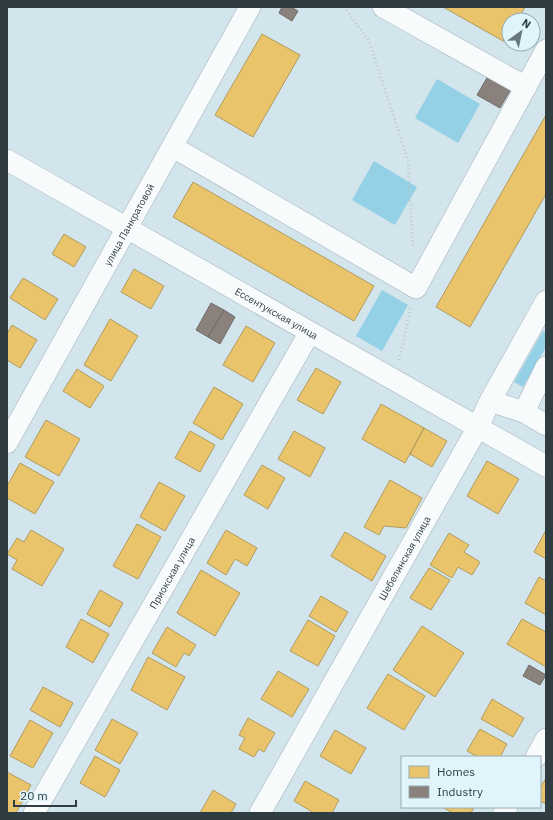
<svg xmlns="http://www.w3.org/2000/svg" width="553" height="820" viewBox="0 0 553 820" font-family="'IBM Plex Sans',sans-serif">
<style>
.green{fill:#94d0e6}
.homes{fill:#e9c46a;stroke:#b19c5e}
.industry{fill:#8a817c;stroke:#6f6d6b}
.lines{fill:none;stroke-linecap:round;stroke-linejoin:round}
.minor-casing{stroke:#a1afb6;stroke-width:22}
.path{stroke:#bfc6c9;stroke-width:2.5;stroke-dasharray:1 3;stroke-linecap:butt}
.minor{stroke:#f8fbfc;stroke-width:21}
.labels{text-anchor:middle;stroke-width:4;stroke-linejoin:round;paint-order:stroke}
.street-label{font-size:10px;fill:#2f3d42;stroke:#e0f4fc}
</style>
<rect width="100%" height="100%" fill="#d2e4ec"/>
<path class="green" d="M437,79l43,25 -22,39 -43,-25z
M374,161l43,26 -22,38 -43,-25z
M382,290l26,15 -26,46 -26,-15z
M543,331l3,2v14l-23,40 -9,-5z"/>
<path class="homes" d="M443,7h82l-7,13h-9v16l-4,6z
M262,34l38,21 -47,82 -38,-22z
M546,115v79l-76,133 -34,-20z
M193,182l181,104 -20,35 -181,-104z
M64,234l22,13 -12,20 -22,-13z
M134,269l30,17 -13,23 -30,-17z
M23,278l35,21 -13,21 -35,-22z
M110,319l28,17 -27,45 -27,-16z
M12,325l25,15 -17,28 -13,-8v-26z
M246,326l29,17 -22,39 -30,-17z
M316,368l25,14 -18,32 -26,-14z
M77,369l27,17 -14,22 -27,-17z
M214,387l29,17 -21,36 -29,-17z
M381,404l43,24 -19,35 -43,-24z
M46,420l34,19 -21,37 -34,-19z
M424,428l23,13 -15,26 -22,-13z
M190,431l25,14 -15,27 -25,-14z
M294,431l31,17 -15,29 -32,-18z
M487,461l32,18 -21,35 -31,-18z
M20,463l34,19 -19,32 -28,-16v-12z
M262,465l23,13 -17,31 -24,-14z
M390,480l32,18 -16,30 -22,-2 -5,9 -15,-8z
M159,482l26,14 -20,35 -25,-14z
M137,524l24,13 -23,42 -25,-13z
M31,530l33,19 -22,37 -30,-17 5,-9 -10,-6 10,-16 7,4z
M226,530l31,18 -10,18 -12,-7 -9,16 -19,-12z
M546,530v29l-12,-7z
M345,532l41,24 -14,25 -41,-25z
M449,533l20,12 -5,7 16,10 -8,13 -14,-8 -6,11 -22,-13z
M429,568l21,12 -19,30 -21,-12z
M201,570l39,23 -25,43 -38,-23z
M539,577l7,4v34l-21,-12z
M100,590l23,13 -13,24 -23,-13z
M321,596l27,16 -12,20 -27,-16z
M81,619l28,15 -16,29 -27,-16z
M522,619l24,13v35l-39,-23z
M308,620l27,16 -17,30 -28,-15z
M422,626l42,27 -29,44 -42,-27z
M167,627l29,18 -7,11 -5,-3 -8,14 -24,-14z
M148,657l37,20 -18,33 -36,-20z
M278,671l31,18 -17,28 -31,-18z
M388,674l37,22 -21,34 -37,-22z
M43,687l30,16 -13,24 -30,-17z
M492,699l32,19 -11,19 -32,-18z
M248,718l27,15 -11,19 -5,-3 -5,8 -15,-8 6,-11 -6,-3z
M112,719l26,14 -18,31 -25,-14z
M30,720l23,13 -20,35 -23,-12z
M480,729l27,15 -7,13h-22l-11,-6z
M335,730l31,18 -15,26 -31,-18z
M95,756l25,14 -15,27 -25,-14z
M7,772l24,13 -15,28h-9z
M546,778v26l-6,-3v-13z
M305,781l34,19 -7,13h-18l-20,-12z
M213,790l23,14 -5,9h-31z
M442,807h32l-3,6h-18z"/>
<path class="industry" d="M282,7h9l7,4 -6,10 -13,-8z
M488,76l23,13 -11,19 -23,-13z
M211,303l13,7 -16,27 -12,-7z
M224,310l11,7 -15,27 -12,-7z
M529,665l17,10 -6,10 -17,-9z"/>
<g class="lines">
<g class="minor-casing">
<g id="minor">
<path d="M383,7l143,80"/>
<path d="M173,147l243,141 130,-238"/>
<path id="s1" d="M7,160l539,306"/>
<path d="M490,401l34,11 22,13"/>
<path d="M524,412l22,-45"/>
<path id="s2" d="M7,443l243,-436"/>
<path d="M536,757l10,-18"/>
<path id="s3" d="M34,813l276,-481"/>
<path id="s4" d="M260,813l218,-386 12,-26 56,-100"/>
<path d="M504,813l3,-6"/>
</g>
</g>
<path class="path" d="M344,7l25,34 39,119 5,88
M399,360l12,-54"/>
<use href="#minor" class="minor"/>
</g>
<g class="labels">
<g class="street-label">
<text dy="4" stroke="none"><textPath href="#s2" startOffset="250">улица Панкратовой</textPath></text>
<text dy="4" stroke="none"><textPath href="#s1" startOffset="310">Ессентукская улица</textPath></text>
<text dy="4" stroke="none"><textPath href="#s4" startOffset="293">Шебелинская улица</textPath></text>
<text dy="4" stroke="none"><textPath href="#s3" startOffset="277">Приокская улица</textPath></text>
</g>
</g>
<rect width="553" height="820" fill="none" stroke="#2f3d42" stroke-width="16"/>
<rect x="401" y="756" width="140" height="52" fill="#e0f4fc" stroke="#99abb2"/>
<rect x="409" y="766" width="20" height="12" fill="#e9c46a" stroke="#99abb2"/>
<text x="437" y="776" font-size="12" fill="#2f3d42">Homes</text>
<rect x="409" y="786" width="20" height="12" fill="#8a817c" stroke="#99abb2"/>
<text x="437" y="796" font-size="12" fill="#2f3d42">Industry</text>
<g transform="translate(521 32) rotate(33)"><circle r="19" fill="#e0f4fc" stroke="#99abb2"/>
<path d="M0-3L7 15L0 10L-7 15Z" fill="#68777e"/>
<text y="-6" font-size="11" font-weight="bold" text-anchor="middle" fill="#2f3d42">N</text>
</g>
<path d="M14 800v6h62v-6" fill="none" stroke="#2f3d42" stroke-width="2"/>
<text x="20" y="800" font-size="12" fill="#2f3d42" stroke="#e0f4fc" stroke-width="3" paint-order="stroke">20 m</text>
</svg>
